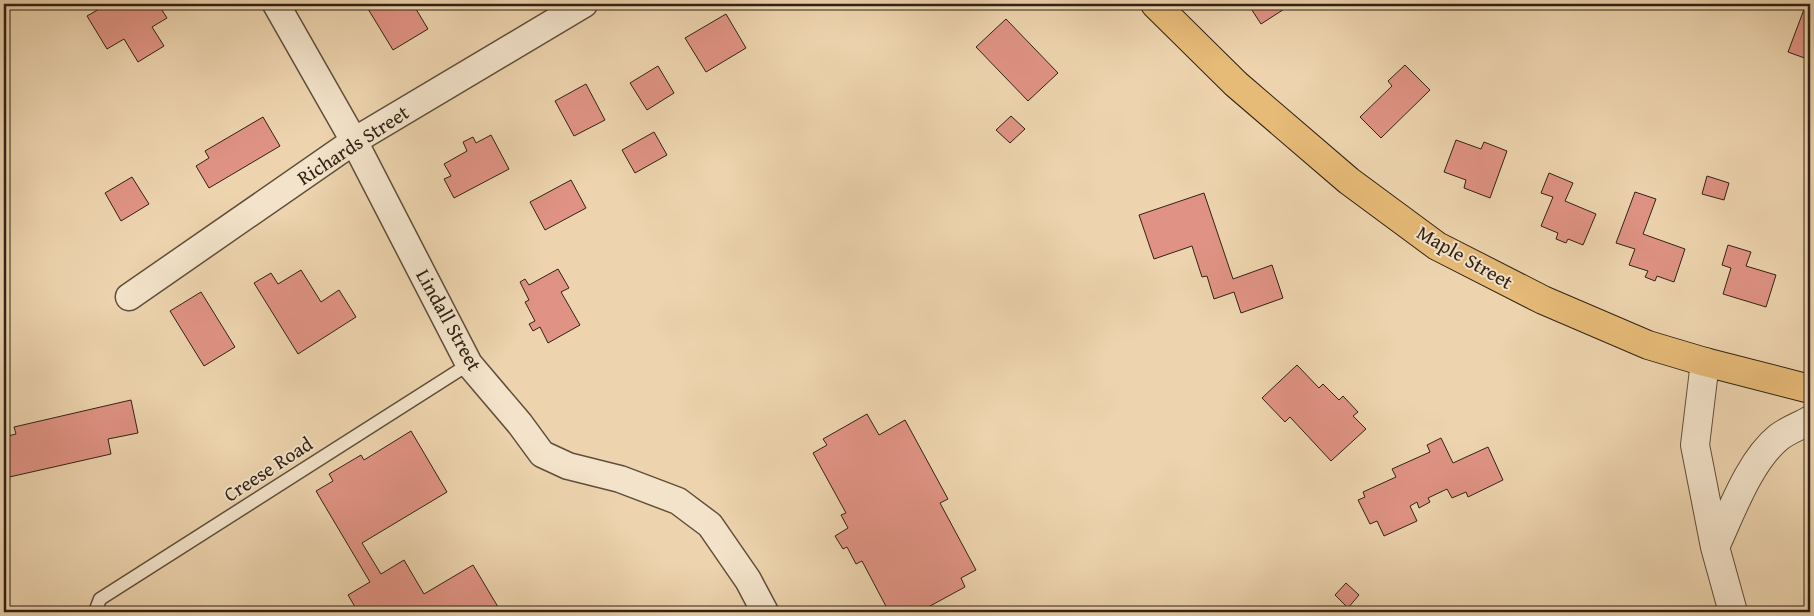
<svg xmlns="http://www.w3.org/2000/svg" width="1814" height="616" viewBox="0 0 1814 616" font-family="'Gentium Book Plus',serif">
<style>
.building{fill:#e09384;stroke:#312115}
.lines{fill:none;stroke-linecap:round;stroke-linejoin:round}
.service-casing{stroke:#604e3b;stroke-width:15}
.minor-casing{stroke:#604e3b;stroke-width:29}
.tertiary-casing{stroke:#604e3b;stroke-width:30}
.primary-casing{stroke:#312115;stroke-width:30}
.service{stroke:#f3e3ca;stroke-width:12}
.minor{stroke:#f3e3ca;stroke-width:26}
.tertiary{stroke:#f3e3ca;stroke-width:28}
.primary{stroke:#e6ba77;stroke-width:28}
.labels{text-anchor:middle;stroke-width:4;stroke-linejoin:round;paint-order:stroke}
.street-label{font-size:20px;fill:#312115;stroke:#f3e3ca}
</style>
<rect width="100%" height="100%" fill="#edd4ae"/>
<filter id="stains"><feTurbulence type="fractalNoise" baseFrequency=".004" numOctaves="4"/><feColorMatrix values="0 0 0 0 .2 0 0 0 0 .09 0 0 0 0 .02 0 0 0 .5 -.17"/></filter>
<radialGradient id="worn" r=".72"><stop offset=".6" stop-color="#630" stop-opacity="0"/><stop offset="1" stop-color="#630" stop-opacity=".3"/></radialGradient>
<path class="building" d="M108,4h50l9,14 -15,9 12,19 -26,16 -14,-23 -17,10 -20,-33z
M365,4h48l15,25 -35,21z
M1248,4h44l-31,20z
M1806,4h4v56l-22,-8z
M726,14l20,34 -40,24 -21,-34z
M1006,19l52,54 -30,28 -52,-54z
M1405,65l25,25 -49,48 -21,-21 32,-31 -4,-5z
M658,66l16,27 -27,17 -17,-27z
M586,84l19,36 -31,16 -19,-35z
M1011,116l14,13 -15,14 -14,-13z
M263,117l17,29 -71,42 -13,-22 13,-8 -4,-7z
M654,132l13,23 -32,18 -13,-23z
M491,135l18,34 -55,29 -10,-19 7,-3 -7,-12 23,-13 -4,-9 10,-5 3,6z
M1456,140l25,9 3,-7 23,9 -17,47 -26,-10 2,-8 -22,-8z
M1549,173l24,10 -8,18 31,13 -13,31 -15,-6 -2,4 -10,-4 2,-6 -17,-7 12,-29 -12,-4z
M1707,176l22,7 -5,17 -22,-6z
M132,177l17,27 -28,17 -16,-28z
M571,180l15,28 -41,22 -15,-28z
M1635,192l21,7 -13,35 42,15 -11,33 -17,-6 -2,5 -10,-4 3,-6 -19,-6 6,-16 -19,-6z
M1204,193l29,86 39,-14 11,33 -42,15 -7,-21 -20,7 -7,-23 -5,1 -10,-31 -38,13 -15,-44z
M1728,245l23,7 -5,14 30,9 -10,32 -43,-13 8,-26 -9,-3z
M558,269l11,19 -8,4 19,33 -32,18 -8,-16 -7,4 -4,-7 6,-3 -10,-19 4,-2 -9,-18 5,-3 4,6z
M301,270l20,32 18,-12 17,27 -58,37 -44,-71 17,-10 7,11z
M201,292l34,55 -31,19 -34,-55z
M1297,365l22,23 4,-4 16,16 4,-4 15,16 -5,4 13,13 -35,32 -41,-44 -5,5 -23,-24z
M131,400l7,33 -30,6 3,15 -106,24 -1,-41 12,-3 -2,-7z
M867,414l12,21 26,-15 43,79 -8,4 36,67 -15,8 4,9 -46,25h-6l-2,-3 -5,3h-17l-27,-51 -6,3 -9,-17 -4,2 -8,-13 13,-8 -7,-13 5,-2 -33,-60 14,-8 -4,-6z
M411,431l36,61 -85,51 19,31 23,-14 20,34 49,-29 28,47h-143l-10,-17 22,-13 -54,-91 17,-10 -4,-7 32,-19 3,5z
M1441,438l12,25 35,-16 15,33 -35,17 -2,-5 -14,6 -5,-9 -19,9 2,4 -11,6 -2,-6 -7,4 7,15 -33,15 -7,-15 -7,3 -12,-24 7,-3 -2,-5 33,-15 -4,-8 38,-17 -3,-7z
M1346,583l13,12 -11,13 -13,-13z"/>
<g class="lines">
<g class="service-casing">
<path id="service" d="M95,612l5,-13 369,-235"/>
</g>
<g class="minor-casing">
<path id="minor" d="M276,4l78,137 115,223 51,60 22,30 26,12 52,13 58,22 32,24 38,55 17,32
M129,297l225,-156 230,-137"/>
</g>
<g class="tertiary-casing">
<path id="tertiary" d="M1705,362l-10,83 20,102 18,65
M1715,547c16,-34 34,-86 64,-110 9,-7 21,-11 31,-17"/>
</g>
<g class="primary-casing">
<path id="primary" d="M1155,4l81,80 113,97 88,65 106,54 105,45 57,17 105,27"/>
</g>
<use href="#service" class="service"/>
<use href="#minor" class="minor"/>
<use href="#tertiary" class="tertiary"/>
<use href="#primary" class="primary"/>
</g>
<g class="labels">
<g class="street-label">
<text transform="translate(353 145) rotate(-33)" y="7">Richards Street</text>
<text transform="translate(1465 257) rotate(30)" y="7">Maple Street</text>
<text transform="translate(449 320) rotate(61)" y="7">Lindall Street</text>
<text transform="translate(268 469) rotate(-33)" y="7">Creese Road</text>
</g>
</g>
<rect width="1814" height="616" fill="none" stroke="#edd4ae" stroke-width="20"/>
<rect x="5" y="5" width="1804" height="606" fill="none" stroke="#312115" stroke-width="2.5"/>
<rect x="10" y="10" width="1794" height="596" fill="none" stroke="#312115"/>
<rect width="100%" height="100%" filter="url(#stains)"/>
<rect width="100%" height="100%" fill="url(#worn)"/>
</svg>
